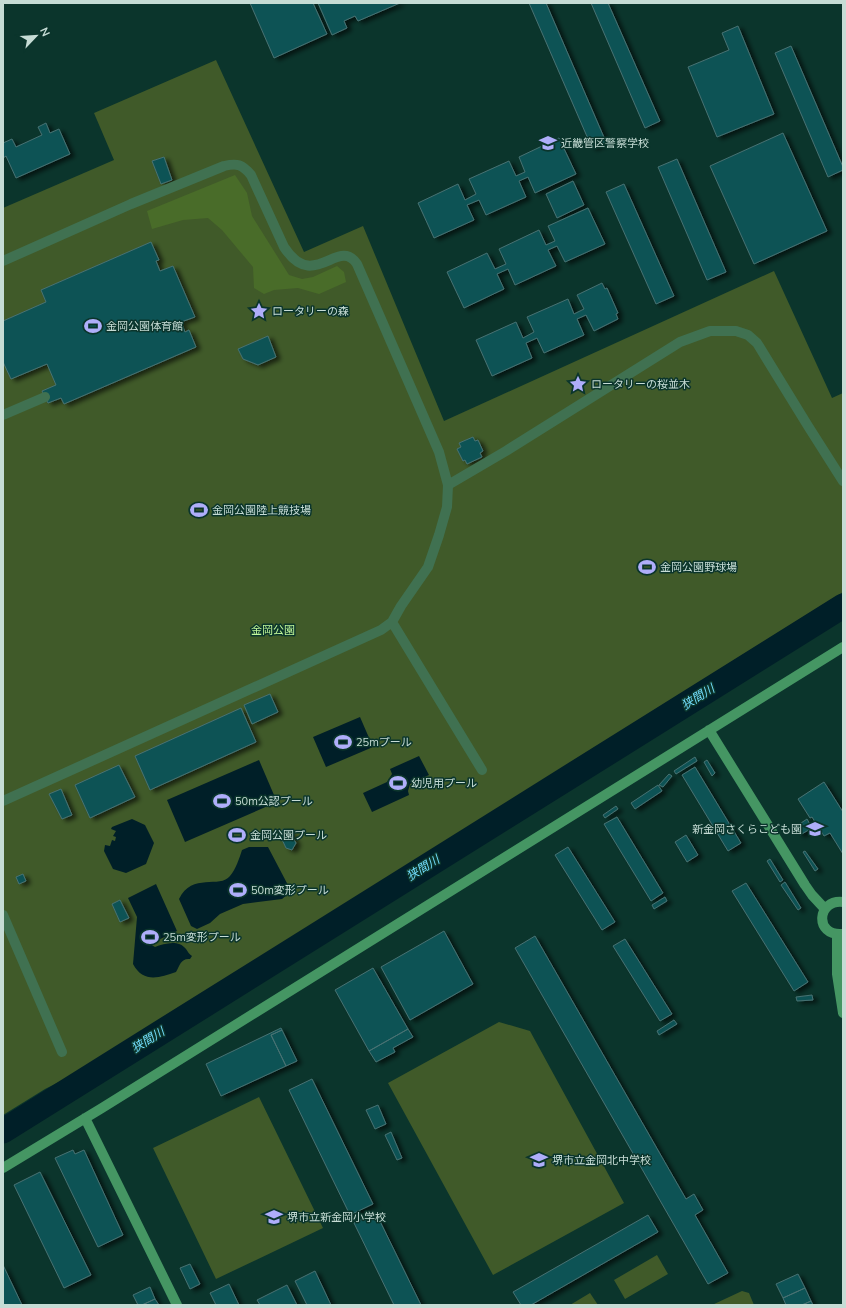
<svg xmlns="http://www.w3.org/2000/svg" width="846" height="1308" viewBox="0 0 846 1308" font-family="Mulish,'Noto Sans JP',sans-serif">
<style>
.green{fill:#405a29}
.forest{fill:#496c29}
.water{fill:#001f28}
.lines{fill:none;stroke-linecap:round;stroke-linejoin:round}
.river{stroke:#001f28;stroke-width:25}
.building{fill:#105254;stroke:#477273;filter:url(#shadow)}
.street{stroke:#407151;stroke-width:10}
.secondary{stroke:#459663;stroke-width:10}
.labels{text-anchor:middle;stroke-width:3;stroke-linejoin:round;paint-order:stroke}
.poi-label{font-size:11px;fill:#c6dcd5;stroke:#0b352c;text-anchor:start}
.park-label{font-size:11px;fill:#c3f899;stroke:#0b352c}
.water-label{font-size:12px;font-style:italic;fill:#72ddfc;stroke:#0b352c}
</style>
<defs>
<filter id="shadow"><feDropShadow dx="4.5" dy="2.5" stdDeviation="2" flood-color="#0009"/></filter>
</defs>
<rect width="100%" height="100%" fill="#0b352c"/>
<path class="green" d="M216,60l88,192 59,-26 81,195 330,-150 58,127 11,-5v199l-770,483 -28,14 -42,26v-907l111,-48 -20,-47z
M499,1022l31,9 94,172 -131,72 -105,-192z
M259,1097l64,131 -107,51 -63,-131z
M657,1255l11,19 -43,25 -11,-19z
M742,1291l7,2 5,12h-42z
M590,1293l8,12h-28z"/>
<path class="forest" d="M235,175l12,18 5,23 37,59 13,4 11,-2 24,-11 7,6 2,10 -27,12 -21,-6 -24,2 -10,4 -10,-6 -1,-21 -31,-37 -14,-12 -25,2 -31,9 -5,-18z"/>
<path class="water" d="M360,717l13,30 -47,20 -13,-30z
M419,756l10,19 -19,9 -2,7 1,4 -37,17 -9,-19 24,-11 5,-8 -2,-5z
M259,760l18,42 -92,40 -18,-42z
M132,819l13,6 9,18 -8,21 -20,9 -13,-4 -9,-18 1,-6 5,1 2,-6 3,1 1,-4 -3,-1 3,-5 -5,-2 1,-2z
M249,847h19l21,40 -1,7 -6,5 -39,5 -23,10 -10,9 -13,6 -6,-3 -12,-27c13,-27 41,-10 51,-23 6,-7 9,-17 12,-26z
M156,884l21,47 -27,13 5,3c9,-3 23,-8 31,2 2,3 3,5 6,7l-2,3c-9,-1 -10,6 -14,13 -17,6 -33,11 -43,-8l4,-47 -9,-19z"/>
<g class="lines">
<path class="river" d="M3,1131l840,-525"/>
</g>
<path class="building" d="M250,3h63l14,31 -53,24z
M318,3h82l-42,18 -3,-5 -11,5 3,7 -15,7z
M529,3h17l60,139 -14,6z
M591,3h17l52,118 -15,7z
M738,26l36,88 -57,23 -29,-70 41,-17 -7,-17z
M791,46l52,121v3l-15,7 -53,-124z
M46,123l4,10 9,-4 11,25 -54,24 -10,-22 -3,2v-15l9,-4 4,8 26,-12 -4,-8z
M783,133l44,98 -73,33 -44,-98z
M559,138l17,36 -41,19 -7,-16 -9,4 7,16 -40,18 -7,-15 -12,5 7,15 -40,18 -16,-35 40,-19 7,16 11,-6 -7,-15 40,-18 7,15 9,-4 -6,-15z
M164,157l8,23 -11,4 -9,-23z
M677,159l49,113 -19,8 -49,-113z
M573,181l11,24 -27,13 -11,-24z
M624,184l50,112 -18,8 -50,-112z
M588,208l17,36 -40,18 -8,-16 -9,4 8,16 -41,19 -7,-16 -11,5 7,15 -40,19 -17,-36 40,-19 8,16 11,-5 -7,-15 40,-19 7,15 9,-4 -7,-15z
M151,242l8,18 -3,1 4,10 13,-5 22,51 -14,5 4,10 4,-2 7,17 -132,57 -3,-6 -13,5 -6,-12 14,-6 -9,-21 -36,15 -8,-17v-41l43,-19 -5,-12z
M602,283l3,6 2,-1 11,25 -2,1 2,5 -24,12 -8,-16 -9,4 7,16 -40,18 -7,-15 -11,5 6,15 -40,18 -16,-36 40,-18 7,16 11,-6 -7,-15 41,-18 6,15 10,-5 -7,-14z
M268,336l8,21 -18,8 -15,-6 -5,-10z
M473,437l2,4 3,-1 5,11 -3,2 2,4 -15,7 -2,-4 -2,1 -6,-12 4,-2 -2,-4z
M270,694l8,18 -26,12 -8,-19z
M241,708l15,34 -106,48 -15,-34z
M695,757l2,4 -21,13 -2,-3z
M707,760l8,13 -3,3 -8,-14z
M119,765l16,32 -45,21 -15,-33z
M695,767l46,76 -13,8 -46,-76z
M669,774l3,2 -9,11 -4,-2z
M824,782l19,30v42l-13,-21 -6,3 -12,-19 -2,1 -12,-19z
M658,785l4,6 -27,18 -4,-6z
M61,789l11,26 -10,4 -13,-25z
M616,806l2,3 -13,9 -2,-3z
M617,817l46,76 -12,8 -47,-77z
M807,819l5,9 -12,7 -5,-8z
M283,829l6,2 7,12 -4,7 -6,-2 -6,-13z
M686,835l12,20 -11,7 -12,-20z
M568,847l47,75 -13,8 -47,-75z
M805,851l13,18 -3,2 -12,-19z
M770,859l13,21 -3,2 -13,-21z
M23,874l3,7 -7,3 -3,-7z
M785,882l16,26 -3,2 -17,-25z
M746,883l62,99 -14,9 -62,-100z
M665,897l2,4 -13,8 -2,-4z
M120,900l9,18 -9,4 -8,-18z
M444,931l29,53 -63,36 -29,-53z
M535,936l151,263 8,-5 9,16 -8,5 33,58 -20,11 -193,-336z
M625,939l47,75 -12,7 -47,-75z
M373,968l35,61 -39,22 -34,-61z
M812,995l1,5 -16,1 -1,-4z
M674,1020l3,4 -18,11 -2,-4z
M281,1028l1,2 -11,5 15,31 -65,30 -15,-32z
M408,1029l5,8 -20,11 2,4 -19,10 -7,-11z
M282,1030l15,31 -11,5 -15,-31z
M312,1079l61,125 -23,11 -61,-125z
M378,1105l8,19 -11,5 -9,-19z
M391,1132l11,26 -5,2 -12,-25z
M73,1150l2,4 9,-4 39,85 -25,12 -43,-89z
M40,1172l51,103 -27,13 -50,-103z
M376,1213l45,92h-27l-40,-82z
M648,1215l10,17 -127,73h-10l-8,-13z
M190,1264l10,20 -10,5 -10,-21z
M3,1265l19,40h-19z
M315,1271l16,34h-24l-12,-24z
M798,1274l7,14 -22,10 -7,-14z
M229,1284l10,21h-23l-6,-12z
M287,1285l10,20h-37l-3,-5z
M150,1287l5,12 -13,6h-4l-5,-10z
M805,1288l6,13 -9,4h-16l-3,-7z
M155,1299l4,6h-17z
M811,1301l2,4h-11z"/>
<g class="lines">
<path class="street" d="M3,261l128,-57 93,-38c13,-3 18,-2 27,9l33,72c30,46 54,-11 73,17l82,188 9,33 -1,22 -8,28 -11,32 -27,39 -9,16 -11,8 -378,171
M3,415l42,-18
M448,485l58,-34 174,-109 30,-11h26l12,4 9,8 51,83 35,55
M392,622l90,148
M3,915l59,137"/>
<path class="secondary" d="M709,730l96,155 7,10 13,14
M842,934c-28,2 -25,-35 1,-32
M837,935v39l6,39
M85,1118l92,187
M3,1168l99,-60 741,-461"/>
</g>
<defs>
<g id="university-bare" transform="scale(1.38)"><path d="M0-5L7-2L0 1L-7-2ZM-4 1L0 2.5L4 1V4Q0 6-4 4Z" fill="#afaefa" stroke="#0b352c" stroke-width="2.5" paint-order="stroke"/></g>
<g id="sight-bare" transform="scale(1.38)"><path d="M0-6L1.8-2.2L6-1.7L2.9 1.2L3.7 5.4L0 3.3L-3.7 5.4L-2.9 1.2L-6-1.7L-1.8-2.2Z" fill="#afaefa" stroke="#0b352c" stroke-width="2.5" paint-order="stroke"/></g>
<g id="stadium-bare" transform="scale(1.38)"><path d="M0-5a6.5 5 0 1 0 0 10a6.5 5 0 1 0 0-10ZM-3.5-1.8h7v3.6h-7Z" fill="#afaefa" stroke="#0b352c" stroke-width="2.5" paint-order="stroke"/></g>
<g id="school-bare" transform="scale(1.38)"><path d="M0-5L7-2L0 1L-7-2ZM-4 1L0 2.5L4 1V4Q0 6-4 4Z" fill="#afaefa" stroke="#0b352c" stroke-width="2.5" paint-order="stroke"/></g>
</defs>
<g fill-rule="evenodd">
<use href="#university-bare" x="548" y="143"/>
<use href="#sight-bare" x="259" y="311"/>
<use href="#stadium-bare" x="93" y="326"/>
<use href="#sight-bare" x="578" y="384"/>
<use href="#stadium-bare" x="199" y="510"/>
<use href="#stadium-bare" x="647" y="567"/>
<use href="#stadium-bare" x="343" y="742"/>
<use href="#stadium-bare" x="398" y="783"/>
<use href="#stadium-bare" x="222" y="801"/>
<use href="#school-bare" x="815" y="829"/>
<use href="#stadium-bare" x="237" y="835"/>
<use href="#stadium-bare" x="238" y="890"/>
<use href="#stadium-bare" x="150" y="937"/>
<use href="#school-bare" x="539" y="1160"/>
<use href="#school-bare" x="274" y="1217"/>
</g>
<g class="labels">
<g class="poi-label">
<text x="561" y="147">近畿管区警察学校</text>
<text x="272" y="315">ロータリーの森</text>
<text x="106" y="330">金岡公園体育館</text>
<text x="591" y="388">ロータリーの桜並木</text>
<text x="212" y="514">金岡公園陸上競技場</text>
<text x="660" y="571">金岡公園野球場</text>
<text x="356" y="746">25mプール</text>
<text x="411" y="787">幼児用プール</text>
<text x="235" y="805">50m公認プール</text>
<text x="802" y="833" text-anchor="end">新金岡さくらこども園</text>
<text x="250" y="839">金岡公園プール</text>
<text x="251" y="894">50m変形プール</text>
<text x="163" y="941">25m変形プール</text>
<text x="552" y="1164">堺市立金岡北中学校</text>
<text x="287" y="1221">堺市立新金岡小学校</text>
</g>
<g class="park-label">
<text x="273" y="634">金岡公園</text>
</g>
<g class="water-label">
<text transform="translate(698 697) rotate(-32)" y="4">狭間川</text>
<text transform="translate(423 868) rotate(-32)" y="4">狭間川</text>
<text transform="translate(148 1040) rotate(-32)" y="4">狭間川</text>
</g>
</g>
<rect width="846" height="1308" fill="none" stroke="#c6dcd5" stroke-width="8"/>
<g transform="translate(36 36) rotate(65)" stroke="#0b352c" stroke-width="3" paint-order="stroke">
<path d="M0-3L7 15L0 10L-7 15Z" fill="#c6dcd5"/>
<text y="-6" font-size="11" font-weight="bold" text-anchor="middle" fill="#c6dcd5">N</text>
</g>
</svg>
